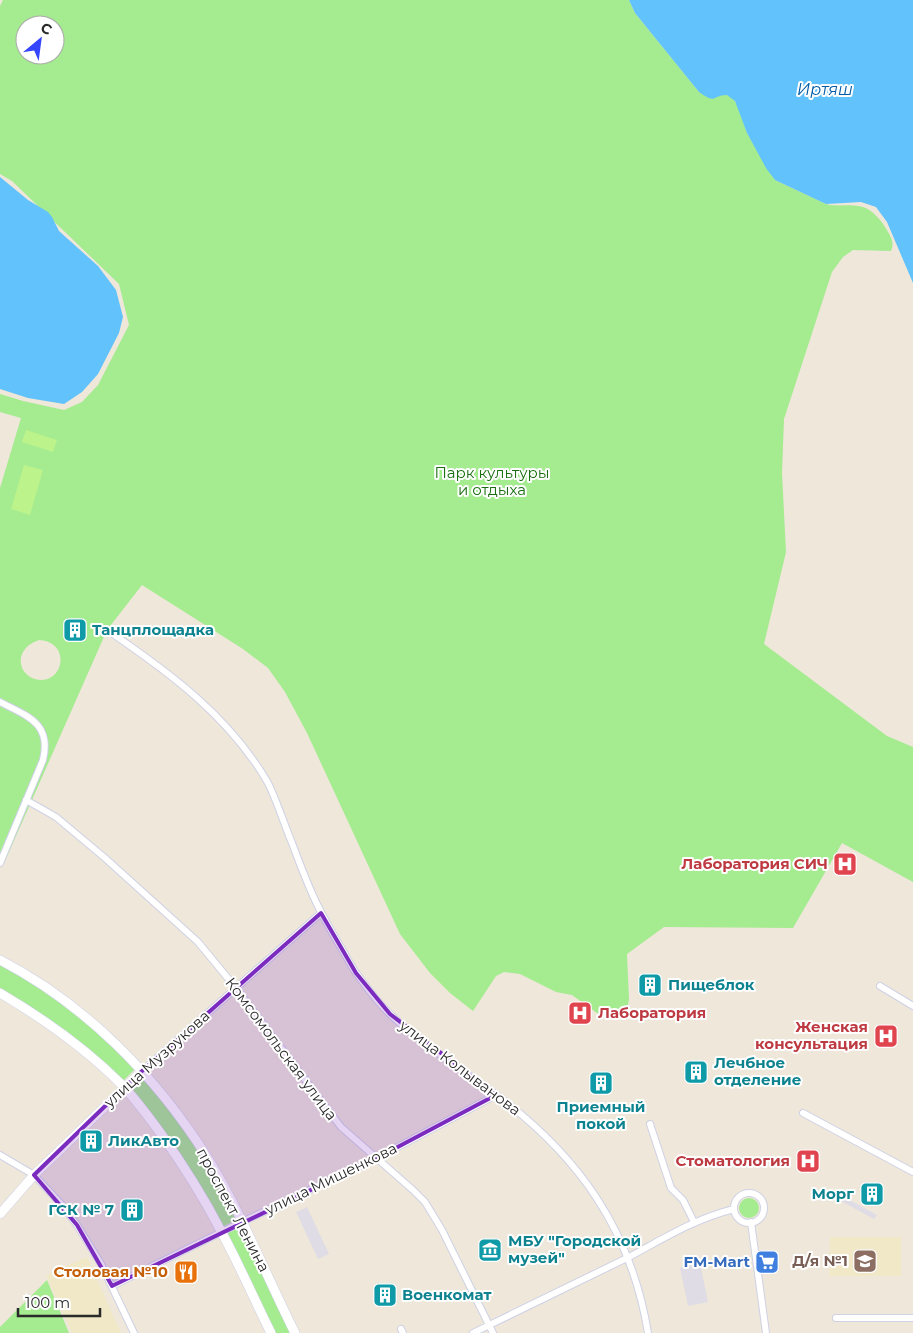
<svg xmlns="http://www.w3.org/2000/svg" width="913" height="1333" viewBox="0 0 913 1333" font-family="Montserrat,sans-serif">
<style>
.industrial{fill:#dfdce5}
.education{fill:#f1e8c7}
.green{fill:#a5eb90;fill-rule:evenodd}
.pitch{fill:#bcf38b}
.water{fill:#61c2fc}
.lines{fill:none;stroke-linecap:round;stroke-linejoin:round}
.street-casing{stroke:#cfd1e5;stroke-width:8}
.secondary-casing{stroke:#cfd1e5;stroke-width:10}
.street{stroke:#fff;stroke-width:6}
.secondary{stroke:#fff;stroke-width:9}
.marked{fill:#7b2cbf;fill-opacity:0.2;stroke:#7b2cbf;stroke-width:4;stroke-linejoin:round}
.labels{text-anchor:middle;stroke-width:4;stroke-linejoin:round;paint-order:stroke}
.park-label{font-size:15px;fill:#1b6f12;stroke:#fff}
.culture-label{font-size:15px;font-weight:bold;fill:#0d838f;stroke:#fff;text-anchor:start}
.health-label{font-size:15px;font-weight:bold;fill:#be3a42;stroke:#fff;text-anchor:end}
.street-label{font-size:15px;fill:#2a2a2a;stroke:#fff}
.education-label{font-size:15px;font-weight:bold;fill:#785e54;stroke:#fff;text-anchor:end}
.shop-label{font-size:15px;font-weight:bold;fill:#366cbe;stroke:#fff;text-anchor:end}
.food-label{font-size:15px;font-weight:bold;fill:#c56008;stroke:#fff;text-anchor:end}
.water-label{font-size:16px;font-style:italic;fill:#005ca8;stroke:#fff}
</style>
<rect width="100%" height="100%" fill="#eee7da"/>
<path class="industrial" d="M844,1197l33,18 -3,4 -33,-18z
M307,1207l22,47 -11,5 -22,-47z
M700,1263l8,39 -20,4 -8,-38z"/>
<path class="education" d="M830,1237h71v39h-72z
M87,1257l34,76h-49l-26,-58z"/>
<path class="green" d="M3,0h626l6,13 64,79 28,3 5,2 6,9 9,27 28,47 51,24c11,3 22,0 33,2 13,2 23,15 29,26 4,6 6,12 3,19l-38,-1 -10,7 -11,15 -48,147 -2,54 4,79 -22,92 123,92 26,11v135l-71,-39 -49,85 -129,-1 -37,27 2,45 -2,12 -12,9 -18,-7 -25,-18 -16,-3 -36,-18 -16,-2 -8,4 -23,35 -23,-18 -20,-20 -30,-39 -93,-201 -22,-41 -17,-24 -25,-19 -101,-64 -35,45 -102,231 -5,-2v-371l21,-70 -21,-6v-18l23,7 41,9 18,-8 16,-17 31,-60 -10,-41 -107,-103 -12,-7v-168zM25,25h30v30h-30zM71,623l8,1c6,6 3,14 -5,15l-6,-5 -1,-5zM39,640c34,2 24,47 -4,39 -5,-1 -9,-5 -12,-9 -7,-14 3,-26 16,-30z
M0,962l27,16 59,43 50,47 -14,14 -122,-92z
M145,1079l23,28 36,51 34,61 -16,8 -91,-136z
M739 1208a10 10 0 1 1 20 0a10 10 0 1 1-20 0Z
M240,1226l52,107h-18l-48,-100z
M47,1280l22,53h-69v-6z"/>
<path class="pitch" d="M26,430l31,10 -4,12 -31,-10z
M24,465l19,5 -13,45 -19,-6z"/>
<path class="water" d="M629,0h284v283l-26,-61 -11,-15 -15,-5 -35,2 -51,-24 -9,-12 -19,-35 -12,-32 -8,-6c-15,0 -10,10 -28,-3l-64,-79z
M0,177l28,23 20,12 4,5 7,14 39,35 18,24 7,27 -4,16 -21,41 -16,18 -18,12 -36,-6 -28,-9z"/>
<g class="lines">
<g class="street-casing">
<path id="street" d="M107,630c62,42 123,87 161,153 9,18 16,41 24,60 9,24 18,49 30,71 6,11 12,22 18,32 6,9 10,19 17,28 10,14 22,30 35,42 31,29 68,52 102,77 84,62 137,136 154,240
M0,702c27,14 52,21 43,58l-43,103
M26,800l30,17 49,41 93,84 38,46 105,139 72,63 12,12 17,28 51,103
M880,986l33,20
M142,1071l179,-158
M803,1113l110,59
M650,1124l21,64 12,12 11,22
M0,1155l34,20 27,29 16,21 24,39 33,69
M734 1208a15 15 0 1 1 30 0a15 15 0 1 1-30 0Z
M751,1222l15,111
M112,1286l130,-64 135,-64 119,-63
M836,1318h77
M401,1329l2,4
M473,1333c52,-25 103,-50 154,-75 36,-19 67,-39 107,-49"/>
</g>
<g class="secondary-casing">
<path id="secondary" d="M0,960c85,44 156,116 207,197 34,55 59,118 88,176
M0,993c44,26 85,55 121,91 14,14 26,31 38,47 23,32 44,65 62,100 18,33 33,68 50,102
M0,1214l34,-39 108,-104"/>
</g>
<use href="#street" class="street"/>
<use href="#secondary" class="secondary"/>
</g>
<path class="marked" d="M321,913l35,60 34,41 106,81 -119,63 -265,128 -35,-61 -43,-50 99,-96z"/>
<defs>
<g id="building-square" transform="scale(1.25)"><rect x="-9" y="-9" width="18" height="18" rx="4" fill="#0f9aa8" stroke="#fff"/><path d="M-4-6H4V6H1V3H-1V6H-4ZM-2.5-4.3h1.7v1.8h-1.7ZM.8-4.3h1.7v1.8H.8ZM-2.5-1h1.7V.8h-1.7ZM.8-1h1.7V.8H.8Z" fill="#fff"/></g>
<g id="hospital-square" transform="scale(1.25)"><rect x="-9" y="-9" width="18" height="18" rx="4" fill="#e0444e" stroke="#fff"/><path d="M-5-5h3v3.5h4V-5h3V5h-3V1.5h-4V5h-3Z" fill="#fff"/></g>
<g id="museum-square" transform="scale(1.25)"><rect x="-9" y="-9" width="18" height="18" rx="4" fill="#0f9aa8" stroke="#fff"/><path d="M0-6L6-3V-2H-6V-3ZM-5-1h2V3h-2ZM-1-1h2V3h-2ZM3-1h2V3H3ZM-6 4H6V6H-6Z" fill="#fff"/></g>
<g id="school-square" transform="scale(1.25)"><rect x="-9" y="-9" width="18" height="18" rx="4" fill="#8d6e63" stroke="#fff"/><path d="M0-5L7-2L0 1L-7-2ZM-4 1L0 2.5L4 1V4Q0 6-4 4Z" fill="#fff"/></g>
<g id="supermarket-square" transform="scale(1.25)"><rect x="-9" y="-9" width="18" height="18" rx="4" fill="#3f7fe0" stroke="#fff"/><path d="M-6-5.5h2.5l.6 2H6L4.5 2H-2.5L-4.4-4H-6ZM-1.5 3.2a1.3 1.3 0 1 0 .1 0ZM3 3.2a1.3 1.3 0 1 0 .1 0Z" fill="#fff"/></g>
<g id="restaurant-square" transform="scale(1.25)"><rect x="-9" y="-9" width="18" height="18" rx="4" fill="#e8710a" stroke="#fff"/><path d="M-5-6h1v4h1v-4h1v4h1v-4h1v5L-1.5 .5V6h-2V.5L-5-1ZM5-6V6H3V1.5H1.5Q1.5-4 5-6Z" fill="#fff"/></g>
</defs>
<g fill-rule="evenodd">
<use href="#building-square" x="75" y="630"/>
<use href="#hospital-square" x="845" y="864"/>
<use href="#building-square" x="650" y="985"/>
<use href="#hospital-square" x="580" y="1013"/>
<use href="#hospital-square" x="886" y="1036"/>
<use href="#building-square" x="696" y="1072"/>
<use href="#building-square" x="601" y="1083"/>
<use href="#building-square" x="91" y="1141"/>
<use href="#hospital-square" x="808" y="1161"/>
<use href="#building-square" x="872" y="1194"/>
<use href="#building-square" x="132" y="1210"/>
<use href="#museum-square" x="490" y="1250"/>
<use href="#school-square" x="865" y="1261"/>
<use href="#supermarket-square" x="767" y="1262"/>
<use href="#restaurant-square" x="186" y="1272"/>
<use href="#building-square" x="385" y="1295"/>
</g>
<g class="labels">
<g class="park-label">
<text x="492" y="478">Парк культуры<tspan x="492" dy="17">и отдыха</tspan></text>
</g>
<g class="culture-label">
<text x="92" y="635">Танцплощадка</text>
<text x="668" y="990">Пищеблок</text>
<text x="714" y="1068">Лечбное<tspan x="714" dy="17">отделение</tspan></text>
<text x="601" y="1112" text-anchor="middle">Приемный<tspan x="601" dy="17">покой</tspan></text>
<text x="108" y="1146">ЛикАвто</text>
<text x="854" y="1199" text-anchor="end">Морг</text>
<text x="114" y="1215" text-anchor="end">ГСК № 7</text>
<text x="508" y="1246">МБУ "Городской<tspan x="508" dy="17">музей"</tspan></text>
<text x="402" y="1300">Военкомат</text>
</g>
<g class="health-label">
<text x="828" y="869">Лаборатория СИЧ</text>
<text x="598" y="1018" text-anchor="start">Лаборатория</text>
<text x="868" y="1032">Женская<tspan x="868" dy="17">консультация</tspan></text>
<text x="790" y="1166">Стоматология</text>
</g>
<g class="street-label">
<text transform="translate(281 1049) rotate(53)" y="5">Комсомольская улица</text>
<text transform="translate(157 1059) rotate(-42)" y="5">улица Музрукова</text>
<text transform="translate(460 1068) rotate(37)" y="5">улица Колыванова</text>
<text transform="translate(331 1179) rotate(-26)" y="5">улица Мишенкова</text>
<text transform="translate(233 1210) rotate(62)" y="5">проспект Ленина</text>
</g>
<g class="education-label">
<text x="848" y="1266">Д/я №1</text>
</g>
<g class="shop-label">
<text x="750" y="1267">FM-Mart</text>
</g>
<g class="food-label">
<text x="168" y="1277">Столовая №10</text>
</g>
<g class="water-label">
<text x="825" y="95">Иртяш</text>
</g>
</g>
<g transform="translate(40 40) rotate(29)"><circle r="24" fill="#ffffff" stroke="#aaaaaa"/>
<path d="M0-4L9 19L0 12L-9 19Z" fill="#3646ff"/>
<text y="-8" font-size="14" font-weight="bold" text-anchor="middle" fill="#2a2a2a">С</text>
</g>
<path d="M18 1308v8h82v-8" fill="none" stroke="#2a2a2a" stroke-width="2.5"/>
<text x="25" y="1308" font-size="15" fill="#2a2a2a" stroke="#ffffff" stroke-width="4" paint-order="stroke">100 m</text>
</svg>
